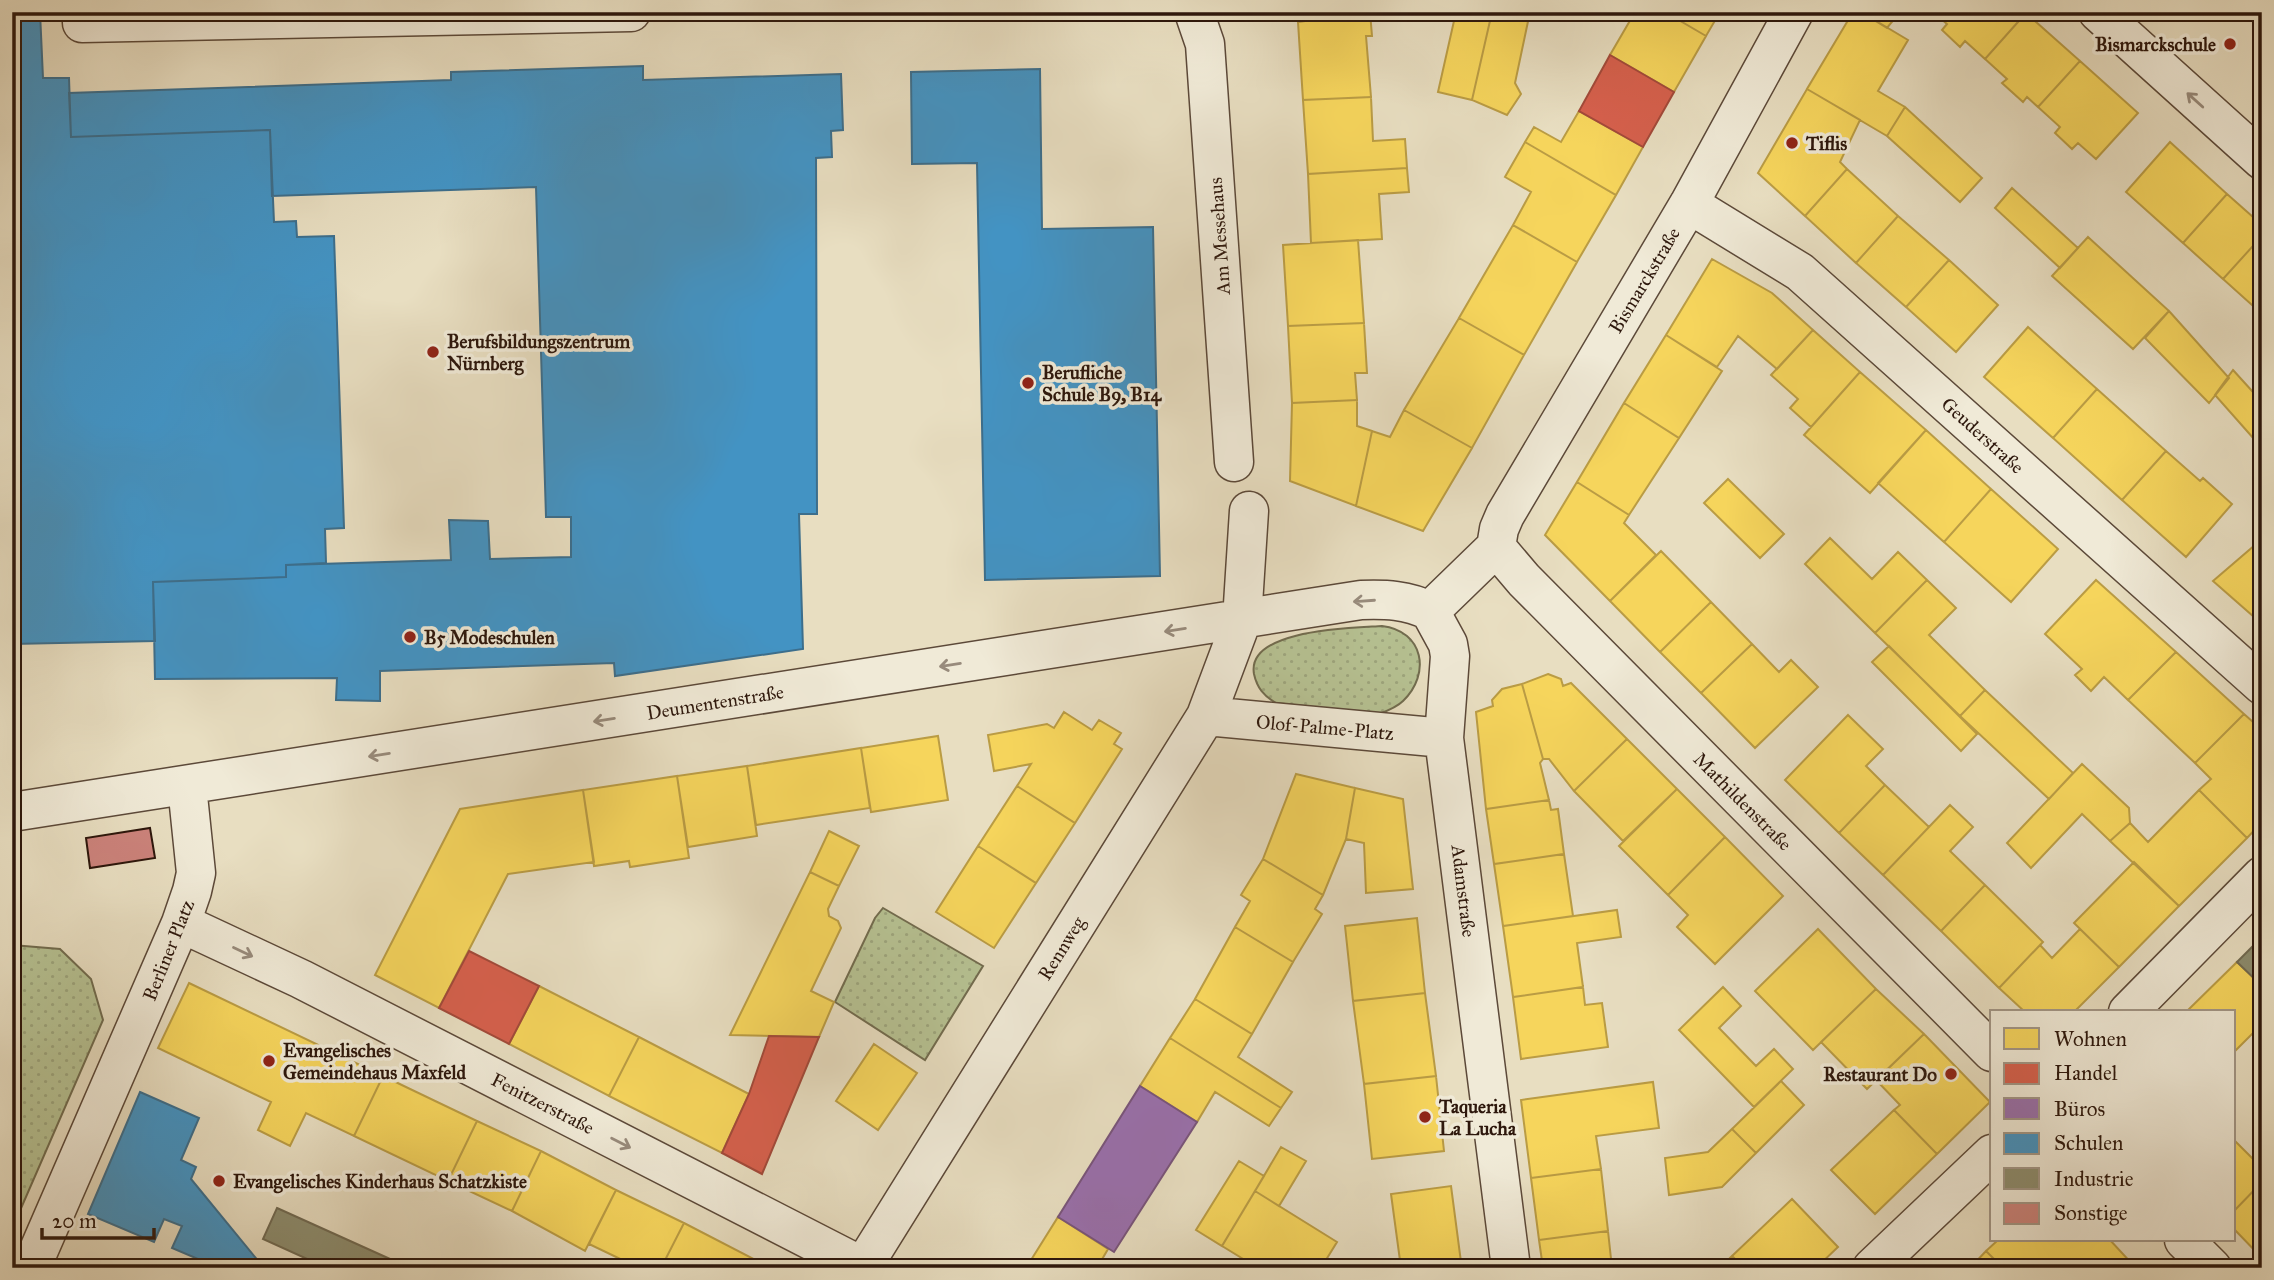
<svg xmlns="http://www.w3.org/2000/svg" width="2274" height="1280" viewBox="0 0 2274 1280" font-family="'IM FELL Great Primer',serif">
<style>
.green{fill:url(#green-dots);stroke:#726c4f;stroke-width:2}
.homes{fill:#f6d55c;stroke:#ba9c44;stroke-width:2}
.shops{fill:#d6604d;stroke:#a34a3a;stroke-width:2}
.offices{fill:#9970ab;stroke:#79557b;stroke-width:2}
.schools{fill:#4393c3;stroke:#3c6e8c;stroke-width:2}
.industry{fill:#8c8c6e;stroke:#706951;stroke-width:2}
.building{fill:#cc837c;stroke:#2d170c;stroke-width:2}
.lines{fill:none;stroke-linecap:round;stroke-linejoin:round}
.minor-casing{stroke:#5c4939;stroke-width:41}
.minor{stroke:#f0ead7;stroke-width:38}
.oneway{stroke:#988b7c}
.poi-dot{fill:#8f2418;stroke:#f0ead7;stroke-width:2.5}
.labels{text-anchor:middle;stroke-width:7;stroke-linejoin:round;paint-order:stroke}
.poi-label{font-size:19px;font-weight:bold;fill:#2d170c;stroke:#f0ead7;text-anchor:start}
.street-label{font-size:19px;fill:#2d170c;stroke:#f0ead7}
</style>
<defs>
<pattern id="green-dots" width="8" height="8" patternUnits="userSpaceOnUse" patternTransform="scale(1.75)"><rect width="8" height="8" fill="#b6c192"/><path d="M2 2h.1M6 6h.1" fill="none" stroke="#9da57d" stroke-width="1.8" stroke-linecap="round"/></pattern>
</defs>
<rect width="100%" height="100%" fill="#e8dec1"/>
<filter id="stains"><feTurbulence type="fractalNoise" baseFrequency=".00286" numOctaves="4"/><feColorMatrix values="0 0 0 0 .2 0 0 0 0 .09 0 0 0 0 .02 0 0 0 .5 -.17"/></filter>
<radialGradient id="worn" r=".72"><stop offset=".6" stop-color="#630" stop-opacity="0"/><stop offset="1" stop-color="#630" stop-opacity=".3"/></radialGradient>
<path class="green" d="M1382,626c42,5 49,48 21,75 -6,6 -16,10 -24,13l-103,-11c-12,-7 -19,-15 -22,-29 -8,-45 99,-46 128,-48z
M883,908l100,58 -58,94 -90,-58 40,-84z
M12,945l48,4 31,30 12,41 -91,209z"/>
<path class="homes" d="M1297,12h69l-68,10z
M1370,12l2,24h-6l5,61 -68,3 -5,-78z
M1456,12h36l-20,88 -34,-8z
M1492,12h38l-15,71 6,11 -14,21 -35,-15z
M1635,12h30l41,24 -32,56 -64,-37z
M1665,12h55l-14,24z
M1853,12h8l47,28 -30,51 27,16 -18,29 -80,-47z
M1861,12h39l-13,16z
M1933,12h92l1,1 -41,46 -20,-18 -5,6 -18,-17 5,-6z
M2026,13l54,48 -42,46 -11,-10 -4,5 -21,-19 5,-4 -22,-20z
M2080,61l58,52 -42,46 -18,-16 -6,6 -17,-16 5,-6 -22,-20z
M1807,89l53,31 -20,42 7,7 -42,47 -47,-43z
M1371,97l2,44 32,-2 2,29 -99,6 -5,-74z
M1905,107l77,71 -22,24 -73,-66z
M1579,111l64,36 -27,48 -91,-53 9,-15 27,15z
M1525,142l91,53 -39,67 -64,-37 18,-33 -26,-15z
M2170,142l57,52 -44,49 -57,-51z
M1407,168l2,24 -30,2 3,45 -71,4 -3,-69z
M1847,169l51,47 -42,47 -51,-47z
M2012,188l66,60 -18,20 -65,-60z
M2227,194l35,31v11l-39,43 -40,-36z
M1898,216l51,44 -43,47 -50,-44z
M1513,225l64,37 -53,93 -65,-37z
M2262,236v78l-39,-35z
M2088,237l81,74 -36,38 -81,-73z
M1358,240l6,83 -76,3 -5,-81z
M1712,259l60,34 41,37 -36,39 -39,-33 -21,31 -51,-32z
M1949,260l49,45 -42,47 -50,-45z
M2169,311l60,67 -20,25 -64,-65z
M1459,318l65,37 -52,93 -68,-38z
M1364,323l3,50h-12l2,27 -65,3 -4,-77z
M2028,327l69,62 -44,49 -69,-61z
M1813,330l47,42 -49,55 -21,-19 8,-9 -27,-24z
M1666,335l56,36 -43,67 -55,-35z
M2233,370l29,32v46l-47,-53z
M1860,372l66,58 -56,63 -66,-58z
M2097,389l69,62 -44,49 -69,-62z
M1357,400v26l15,5 -16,75 -66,-25 2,-78z
M1624,403l55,35 -50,77 -52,-33z
M1404,410l68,38 -49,83 -67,-25 16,-75 18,6z
M1926,430l65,59 -47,53 -66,-59z
M2166,451l34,30 3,-3 29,26 -46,53 -64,-57z
M1728,479l56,55 -24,24 -56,-55z
M1577,482l52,33 -5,8 32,32 -46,46 -65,-66z
M1991,489l67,60 -47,53 -67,-60z
M1830,538l42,41 26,-27 29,28 -52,53 -70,-69z
M2262,539v85l-49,-43z
M1661,551l50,51 -51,50 -50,-51z
M1927,580l29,28 -27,27 56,55 -25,26 -85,-83z
M2096,580l80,72 -48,48 -24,-23 -13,14 -16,-16 7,-6 -37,-35z
M1711,602l41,42 -51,49 -41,-41z
M1752,644l27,28 12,-12 27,27 -63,61 -54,-55z
M1889,646l88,88 -16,17 -89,-89z
M2176,652l68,62 -49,49 -67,-63z
M1548,674l13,5 2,7 8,-3 56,56 -53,52 -25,-32h-6l-21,-75z
M1522,684l21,75 -3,4 9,37 -63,9 -10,-97 17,-6 -1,-6 10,-11z
M1985,690l88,83 -24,26 -89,-83z
M1064,712l28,18 7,-10 22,13 -7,11 8,5 -47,74 -58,-37 14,-22 -37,7 -6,-36 59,-11 7,4z
M2244,714l18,16v92l-15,16 -48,-48 12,-11 -16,-16z
M1848,715l35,34 -17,17 19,19 -46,48 -54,-53z
M938,736l10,64 -77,12 -10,-64z
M1627,739l50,50 -54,52 -49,-50z
M861,748l9,60 -114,17 -9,-59z
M2082,764l47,44 1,15 -20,18 -28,-27 -51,54 -24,-25z
M747,766l10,70 -69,11 -11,-71z
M1296,774l59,14 -9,51 -23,56 -60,-36z
M677,776l12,82 -59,9 -1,-6 -35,5 -11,-76z
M1885,785l44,42 -46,48 -44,-42z
M1017,786l58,37 -39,60 -58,-37z
M1355,788l48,11 10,90 -47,4 -2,-50 -18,-4z
M1677,789l48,48 -57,58 -49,-49z
M583,790l11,72 -86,12 -69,134 -64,-33 85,-166z
M2199,790l48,48 -68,68 -69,-65 20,-18 18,19z
M1549,800l2,10 7,-1 6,45 -70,10 -8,-55z
M1950,805l23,22 -23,24 35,34 -44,46 -58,-56z
M829,831l30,15 -20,40 -29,-14z
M1725,837l58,59 -68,68 -38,-37 11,-12 -20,-20z
M978,846l58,37 -42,65 -58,-36z
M1564,854l9,62 -70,10 -9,-62z
M1263,859l60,36 -8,14 7,5 -29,48 -58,-35 15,-26 -9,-6z
M2134,862l45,44 -60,61 -45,-44z
M810,872l29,14 -11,23 1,7 9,5 3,7 -30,63 23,11 -15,35 -89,-2z
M1985,885l58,57 -44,46 -58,-57z
M1617,910l4,27 -44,6 6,44 -70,10 -10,-71z
M1417,918l8,75 -72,8 -8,-75z
M1235,927l58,35 -41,72 -57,-35z
M1818,929l58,60 -63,61 -58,-59z
M2080,929l39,38 -45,45h-49l-26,-24 41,-43 12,13z
M2237,962l25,24v43l-3,-2 -25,25v-40h-48z
M189,983l194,93 -29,60 -48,-23 -16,33 -32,-16 13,-28 -113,-54z
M539,986l100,51 -30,59 -100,-52z
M1583,987l2,18 17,-2 6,44 -87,12 -8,-62z
M1723,987l18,19 -22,22 37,38 18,-17 19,20 -39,38 -75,-77z
M1876,989l48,45 -57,55 -46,-47z
M1425,993l11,83 -72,8 -11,-83z
M1195,999l57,35 -14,23 54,35 -11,16 -111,-70z
M1924,1034l66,68 -53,52 -43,-44 6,-5 -24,-25z
M639,1037l110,57 -27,59 -113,-57z
M1170,1038l111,70 -12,18 -54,-34 -18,30 -57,-36z
M874,1044l43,29 -39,57 -42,-29z
M383,1076l94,45 -29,60 -94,-45z
M1436,1076l8,75 -72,8 -8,-75z
M1781,1081l23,24 -48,48 -24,-24z
M1653,1082l6,46 -63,8 5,33 -70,9 -10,-78z
M1894,1110l43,44 -62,60 -44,-44z
M477,1121l64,30 -29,60 -64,-30z
M1732,1129l24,24 -34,34 -53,8 -4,-37 43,-6z
M2234,1140l28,28v14l-28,29z
M1281,1147l25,14 -27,45 -24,-15z
M541,1151l75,39 -31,61 -73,-40z
M1239,1161l25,15 -42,70 -26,-16z
M1601,1169l7,62 -69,9 -8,-62z
M2262,1182v76l-28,-29v-18z
M1451,1186l10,76 -39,6h-21l-10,-74z
M616,1190l68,33 -23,45h-22l-50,-24z
M1255,1191l82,51 -16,26h-63l-36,-22z
M1792,1199l46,48 -22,21h-72l-12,-12z
M1058,1217l50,32 -11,19h-71z
M684,1223l87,45h-110z
M1608,1231l4,37h-69l-4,-28z
M1998,1240h112l25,27 -132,1 -17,-17z
M1986,1251l17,17h-33z
M1732,1256l12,12h-24z
M1461,1262l1,6h-40z"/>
<path class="shops" d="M1610,55l64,37 -31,55 -64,-36z
M469,951l70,35 -30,58 -70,-36z
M769,1036l50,1 -57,137 -40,-21 27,-59z"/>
<path class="offices" d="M1140,1086l57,36 -83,130 -56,-35z"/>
<path class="schools" d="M12,12h28l3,66h26l2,59 199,-7 4,92 22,-1 1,16 37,-1 10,292 -19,1 1,34 -40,2v12l-133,5 2,59 -143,3v-129h5l-2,-92h-3z
M643,66v14l198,-6 2,56 -12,1 1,26 -16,1 1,356h-18l4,135 -188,27 -1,-13 -234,8v30l-44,-1 1,-22 -182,1 -2,-97 133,-5v-12l165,-5 -2,-40 39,1 2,38 81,-2v-40h-25l-10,-330 -264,9 -2,-66 -199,7 -2,-44 382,-13v-8z
M1040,69l2,160 111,-2 7,349 -175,4 -8,-417 -65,1 -1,-92z
M140,1092l59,26 -18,42 15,7 -5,12 73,89h-45l-47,-20 10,-22 -18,-7 -10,23 -66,-28z"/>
<path class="industry" d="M2261,938l1,1v47l-25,-24z
M277,1208l133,60h-83l-64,-29z"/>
<path class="building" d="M150,828l5,30 -65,10 -4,-30z"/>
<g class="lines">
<g class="minor-casing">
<path id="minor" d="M82,12v11l549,-11
M1194,12l11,32 29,418
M2098,12l164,148
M1689,204l111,68 462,413
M1496,547l28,33 468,472
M1496,547l3,-18 6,-14 184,-311 105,-192
M1430,611l18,33 2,12 -6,82 67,530
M1430,611l66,-64
M1206,716l238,22
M12,812l1349,-212c25,-1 46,0 69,11
M181,923l120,56 564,289
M2128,1012l134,-136
M2184,1240l28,28
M31,1268l150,-345 11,-32 4,-18 -9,-87
M862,1268l344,-552 36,-96 7,-109
M1872,1268l120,-114"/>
</g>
<use href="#minor" class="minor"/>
</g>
<defs><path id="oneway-shaft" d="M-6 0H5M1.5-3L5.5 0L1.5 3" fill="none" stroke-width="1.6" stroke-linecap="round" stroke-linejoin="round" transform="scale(1.75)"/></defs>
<g class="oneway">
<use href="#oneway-shaft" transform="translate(2195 100) rotate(-138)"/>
<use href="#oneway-shaft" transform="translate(1364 601) rotate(176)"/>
<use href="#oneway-shaft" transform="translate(1175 630) rotate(171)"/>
<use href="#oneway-shaft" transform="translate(950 665) rotate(171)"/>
<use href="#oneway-shaft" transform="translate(604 720) rotate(171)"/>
<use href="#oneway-shaft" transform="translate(379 755) rotate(171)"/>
<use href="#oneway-shaft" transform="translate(243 952) rotate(25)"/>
<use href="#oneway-shaft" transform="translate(621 1143) rotate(27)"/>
</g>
<g class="poi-dot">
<circle cx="2230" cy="44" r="7"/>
<circle cx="1792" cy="143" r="7"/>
<circle cx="433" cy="352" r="7"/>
<circle cx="1028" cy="383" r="7"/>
<circle cx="410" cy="637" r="7"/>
<circle cx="269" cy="1061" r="7"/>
<circle cx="1951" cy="1074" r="7"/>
<circle cx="1425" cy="1117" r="7"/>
<circle cx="219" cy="1181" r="7"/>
</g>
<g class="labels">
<g class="poi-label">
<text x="2216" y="51" text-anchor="end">Bismarckschule</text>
<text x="1806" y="150">Tiflis</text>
<text x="447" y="348">Berufsbildungszentrum<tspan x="447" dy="22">Nürnberg</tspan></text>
<text x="1042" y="379">Berufliche<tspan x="1042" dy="22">Schule B9, B14</tspan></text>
<text x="424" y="644">B5 Modeschulen</text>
<text x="283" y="1057">Evangelisches<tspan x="283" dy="22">Gemeindehaus Maxfeld</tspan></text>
<text x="1937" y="1081" text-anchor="end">Restaurant Do</text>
<text x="1439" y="1113">Taqueria<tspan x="1439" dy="22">La Lucha</tspan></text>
<text x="233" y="1188">Evangelisches Kinderhaus Schatzkiste</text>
</g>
<g class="street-label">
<text transform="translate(1219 236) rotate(-94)" y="7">Am Messehaus</text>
<text transform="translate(1644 280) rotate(-59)" y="7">Bismarckstraße</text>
<text transform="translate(1983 435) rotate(42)" y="7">Geuderstraße</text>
<text transform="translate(715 702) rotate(-9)" y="7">Deumentenstraße</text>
<text transform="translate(1325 727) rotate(5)" y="7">Olof-Palme-Platz</text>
<text transform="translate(1743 801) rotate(45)" y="7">Mathildenstraße</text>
<text transform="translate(1464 891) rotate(83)" y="7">Adamstraße</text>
<text transform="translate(1061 948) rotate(-58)" y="7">Rennweg</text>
<text transform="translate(168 950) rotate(-68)" y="7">Berliner Platz</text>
<text transform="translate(543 1103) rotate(27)" y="7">Fenitzerstraße</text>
</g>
</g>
<rect width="2274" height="1280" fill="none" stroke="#e8dec1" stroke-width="42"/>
<rect x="14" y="14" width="2246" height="1252" fill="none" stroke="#2d170c" stroke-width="3.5"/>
<rect x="21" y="21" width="2232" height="1238" fill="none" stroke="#2d170c" stroke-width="2"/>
<rect x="1990" y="1010" width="245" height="231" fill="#f0ead7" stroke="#a29686" stroke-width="2"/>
<rect x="2004" y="1028" width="35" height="21" fill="#f6d55c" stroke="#a29686" stroke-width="2"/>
<text x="2054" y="1046" font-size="21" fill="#2d170c">Wohnen</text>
<rect x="2004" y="1063" width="35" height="21" fill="#d6604d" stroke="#a29686" stroke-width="2"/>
<text x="2054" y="1080" font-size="21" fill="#2d170c">Handel</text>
<rect x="2004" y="1098" width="35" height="21" fill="#9970ab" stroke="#a29686" stroke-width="2"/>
<text x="2054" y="1116" font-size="21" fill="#2d170c">Büros</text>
<rect x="2004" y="1133" width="35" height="21" fill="#4393c3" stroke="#a29686" stroke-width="2"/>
<text x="2054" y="1150" font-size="21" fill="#2d170c">Schulen</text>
<rect x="2004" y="1168" width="35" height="21" fill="#8c8c6e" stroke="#a29686" stroke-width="2"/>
<text x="2054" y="1186" font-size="21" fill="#2d170c">Industrie</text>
<rect x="2004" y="1203" width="35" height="21" fill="#cc837c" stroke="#a29686" stroke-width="2"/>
<text x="2054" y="1220" font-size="21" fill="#2d170c">Sonstige</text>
<path d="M42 1228v10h112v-10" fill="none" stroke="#2d170c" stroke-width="3.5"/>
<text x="52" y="1228" font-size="21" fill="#2d170c" stroke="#f0ead7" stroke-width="5" paint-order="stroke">20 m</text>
<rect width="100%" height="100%" filter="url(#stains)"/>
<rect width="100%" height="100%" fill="url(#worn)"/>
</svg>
